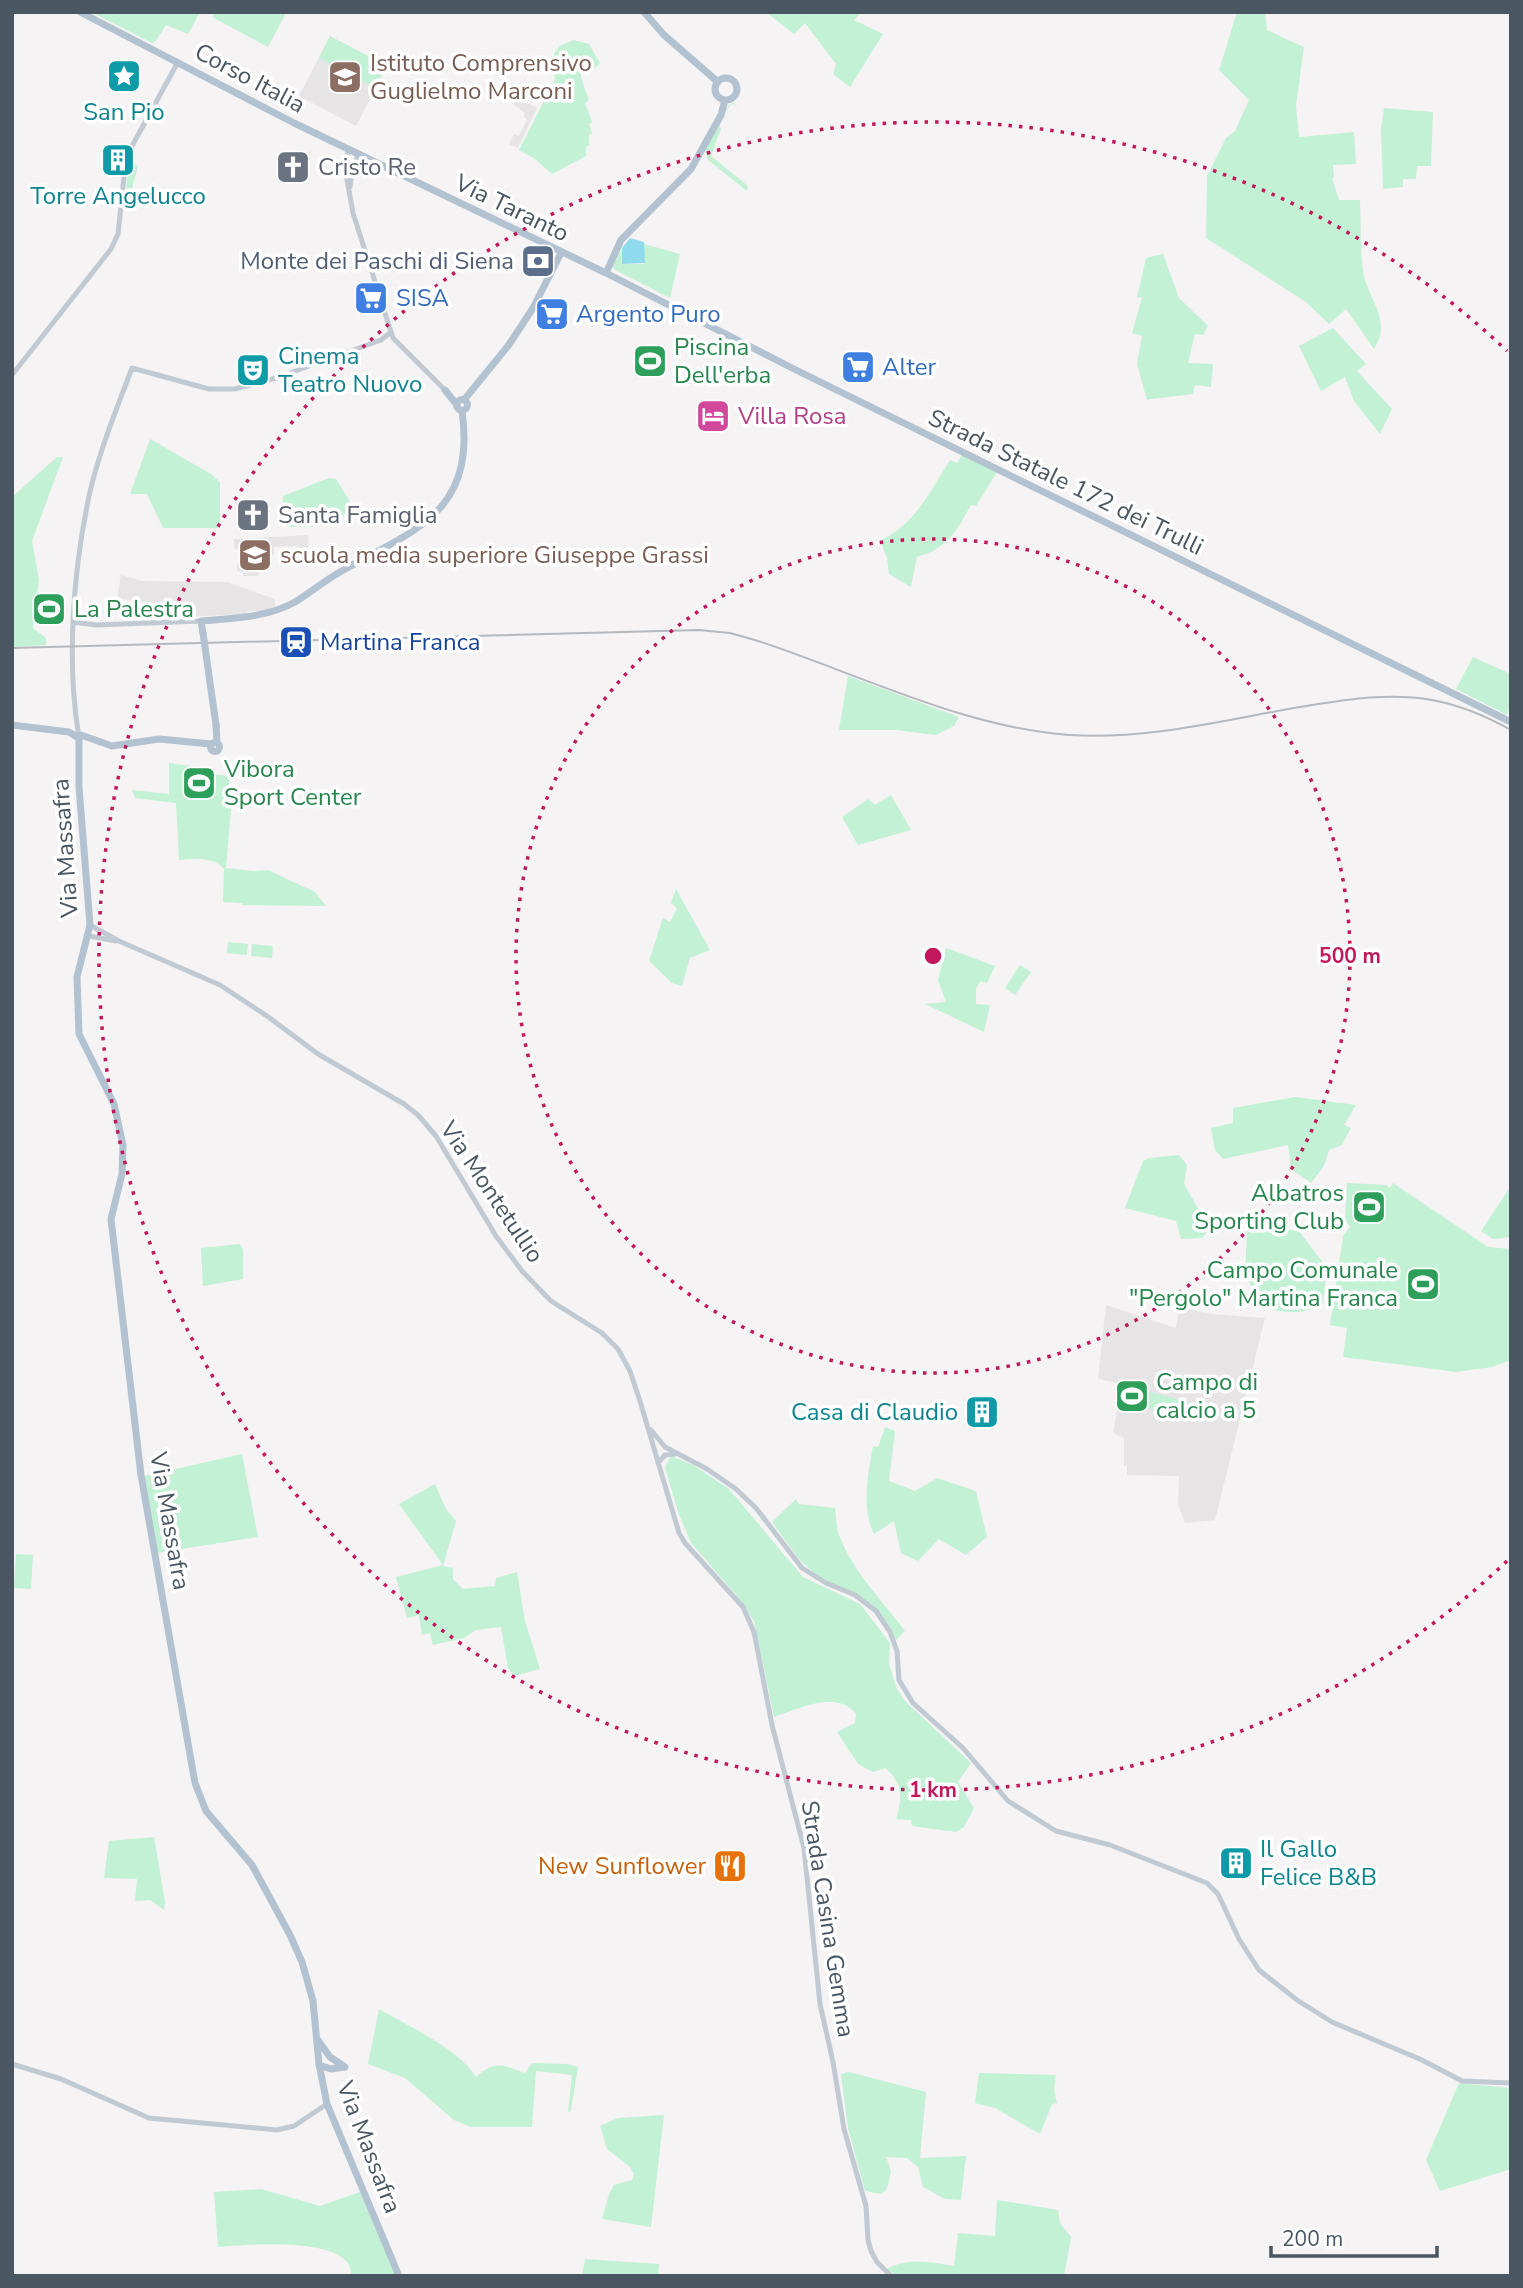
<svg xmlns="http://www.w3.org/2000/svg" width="1523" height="2288" viewBox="0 0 1523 2288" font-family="'Nunito Sans',sans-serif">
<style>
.education{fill:#e6e4e5}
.green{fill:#c3f1d5}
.water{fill:#90daee}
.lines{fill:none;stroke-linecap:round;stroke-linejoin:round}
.minor{stroke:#c1cad2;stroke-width:5}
.major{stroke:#b3c2d1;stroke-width:7}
.rail{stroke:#b5b8bd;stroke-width:2}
.major-bridge{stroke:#b3c2d1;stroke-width:7}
.ring{fill:none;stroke:#c2185b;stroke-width:3.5;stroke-dasharray:3.5 7}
.labels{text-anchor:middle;stroke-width:7;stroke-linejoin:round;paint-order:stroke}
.education-label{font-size:24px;fill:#785e54;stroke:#fff;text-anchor:start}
.street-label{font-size:24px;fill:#4a5661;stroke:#fff}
.culture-label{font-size:24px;fill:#0d838f;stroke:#fff}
.worship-label{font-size:24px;fill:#5b616d;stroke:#fff;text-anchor:start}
.service-label{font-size:24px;fill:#4e5e75;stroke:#fff;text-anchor:end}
.shop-label{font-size:24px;fill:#366cbe;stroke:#fff;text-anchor:start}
.leisure-label{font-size:24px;fill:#27864d;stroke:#fff;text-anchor:start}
.hotel-label{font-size:24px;fill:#b23c85;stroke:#fff;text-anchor:start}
.transit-label{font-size:24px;fill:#164399;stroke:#fff;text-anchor:start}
.food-label{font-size:24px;fill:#c56008;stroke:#fff;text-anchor:end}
.centre{fill:#c2185b;stroke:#fff;stroke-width:3.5}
.ring-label{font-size:21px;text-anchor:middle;font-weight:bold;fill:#c2185b;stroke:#fff;stroke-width:7;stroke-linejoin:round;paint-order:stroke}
</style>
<rect width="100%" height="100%" fill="#f5f3f3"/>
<path class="education" d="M330,36l57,30 -31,60 -57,-30z
M516,97l21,11 -19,40 -9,-4 5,-10 5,2 8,-17 -3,-2 1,-4 -12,-9z
M308,535l1,18 -11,1 -1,-8 -23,1v8l-14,1 -3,11 2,9h-16v-4l-6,-1v-7l6,-1 -1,-11 -8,-4v-9z
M121,575l21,6 85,1 48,17v7l-12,5h-16v3l-110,5 -1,-18 -19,-3z
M1106,1305l70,23 3,-21 33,7 53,4 -50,202 -30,3 -7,-19 1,-28 -52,-1v-9h-3v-28l-11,-5 9,-49 -24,-5z"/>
<path class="green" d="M91,12h109l-12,22 -22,-9 -11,17 -3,1z
M215,12h65l5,3 -17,32 -56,-30z
M862,12l-8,8 29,14 -33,53 -17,-13 3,-10 -31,-41 -11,11 -27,-21z
M1237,12h28l2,18 37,17 -8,59 3,31 55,-5 2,32 -23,1 1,13h-2l7,22h21c1,23 0,48 3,71 4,27 30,49 11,78l-28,-40 -17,15 -23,-22 -100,-64 1,-62 19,-38 9,-7 14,-31 -30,-30z
M330,36l57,30 -12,22 -56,-30z
M574,40l15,4 11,19 -4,4 -15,3v8l8,22 -4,3 7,19 -3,2 3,9 -3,2v10l-3,2v9l-34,18 -17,-15 -16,-9 36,-71 -1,-26 7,-8z
M733,103l8,6 -8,-5 -3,1 -11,19 2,5 -10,27 37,30 -1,5 -39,-31 -3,-10 24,-45z
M1384,108l49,4 -2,54h-14l-1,13h-13v8l-20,2 -2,-60z
M129,162l9,4 -7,26 -5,-4z
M644,244l36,10 -10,44 -55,-28 -2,-4 8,-16 1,14h22z
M1163,254l16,44 29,28 -5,9 -8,-1 -7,29 25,1 -2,23 -16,-2 -2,9 -42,5 -4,1 1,4 -11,-40 5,-28 -10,-3 10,-36 -5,1 9,-40z
M1333,328l33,36 -9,7 35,38 -12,25 -26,-33 -9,-24 -24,14 -22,-45z
M150,439l61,35 9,8v46h-57l-16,-34h-17z
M962,455l35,17 -21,34 -5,-1c-15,27 -23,43 -54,52l-6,30 -22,-13 -2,-16 -7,-17c35,-17 50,-49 70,-81l7,3z
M57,457h6l-31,84 7,39 -6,48 13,10v7l-34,2v-150z
M329,478l7,1 16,26c-16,25 -40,22 -66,22l-4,-12 1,-19z
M1473,657l38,17v30l-4,11 -51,-26z
M848,676l111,41 -5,9 -18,9 -40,-5h-57z
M169,763l27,4v5l33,4 2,34 -5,58 28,3 14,-1 47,22 11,14 -84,-1v-2l-19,-1 1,-33c-10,-13 -30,-10 -45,-9l-3,-57 -41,-5 -3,-8 37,4z
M891,795l20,35 -53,15 -16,-28 26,-18 7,6z
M676,889l34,61 -20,8 -8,28 -10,-3 -23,-22 14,-43 7,4 7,-14 -6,-5z
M228,942l20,2 -1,11 -20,-2z
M252,944l21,2 -1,12 -21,-2z
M946,948l49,18 -8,17 -6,-2 -5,7v16l14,1 -6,27 -59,-28 21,-2 -8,-22z
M1020,965l11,7 -16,23 -10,-7z
M1295,1097l61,8 -12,20 7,3 -9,17 -13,5 -5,16 -13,17 -20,-14 -3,-24 -65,14 -8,-9 -4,-22 22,-5v-15z
M1179,1155l8,10 -3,19 19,33 5,14 -6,7 -21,1 -5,-18 -51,-13 18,-47 6,-3z
M1347,1183l39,2 4,3 3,-5 95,64 23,2v111l-19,7 -36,5 -113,-15 4,-29 -17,-3 13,-89 7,-9 -5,-7z
M1511,1186v51l-18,2 -12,-8z
M1255,1225l44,6 28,37 -4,35c-15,12 -40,10 -54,6l-24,-32 2,-46z
M240,1244l3,6v29l-40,7 -2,-38z
M1122,1384l83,23 -2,12 -34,-9 -1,3 -50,-12z
M885,1427l10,4 -6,50 26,10 22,-13 39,13 11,46 -21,18 -27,-16 -21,22 -17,-8 -7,-32 -20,13c-13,-25 -6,-60 -1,-88l5,1z
M242,1454l16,83 -102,16 -12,-77z
M671,1456l22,9 36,24 74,88 57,27 30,39 -1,21 8,25 8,12 66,62 -13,19 16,26 -10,19 -8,5 -44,-6 -1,-6 -15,-1c7,-21 7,-37 -11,-51l-12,4 -15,-8 -21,-32 18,-9 1,-9c-20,-25 -57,-5 -82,3l-20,-96 -17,-25 -46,-53 -13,-31 -13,-45z
M435,1484l11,25 10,12 -13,45 10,2v11l10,10 32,-3 1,-8 21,-6 8,49 15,48 -26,7 -6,-8 -7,-41 -25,3 -12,8 -31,7 -3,-12 -8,2 -3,-20 -12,3 -11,-41 47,-12 -44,-61z
M796,1499l3,5 36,4c1,8 1,19 4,27 14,37 43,65 66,96l-10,10 -25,-36 -52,-28 -20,-19 -26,-36z
M16,1554l17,1 -2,34 -17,-1z
M154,1837l11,65 -1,8 -14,-10 -15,1 2,-22 -33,-1 5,-37z
M379,2009c29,17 80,40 97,68 20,-17 26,-12 49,-4l7,-10 36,1 10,3 -7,43 -3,3 4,-38 -36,-4 -4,56h-61l-17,-7 -49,-42 -37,-14z
M849,2072l77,20 -6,66 46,-2 -5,44 -16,-1 -22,-12 -5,-20 -11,-9 -21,-1 5,14 -4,18 -6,5 -16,-3 -17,-63 -7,-54z
M979,2073l77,2 -2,16 3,12 -5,1 -12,30 -45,-26 -20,-5z
M1459,2083l52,5v81l-71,22 -14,-31z
M664,2115l-13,112 -49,-8 7,-25 5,-9 18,-5 2,-6 -4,-7 -23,-18 -7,-23 18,-8z
M261,2189l59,17 40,-14 36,84h-45c4,-42 -108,-31 -133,-29l-4,-55z
M997,2200l61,10 2,13 11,14 -7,39h-168l-9,-7c20,-12 45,-7 67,-3l4,-33 37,3z
M585,2259l74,5 -1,12h-76z"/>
<path class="water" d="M630,238l14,4 1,21 -23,1v-16z
M647,350l10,3 -5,19 -10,-2z"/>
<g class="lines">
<path class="minor" d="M349,150l-5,13 9,50 40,125 52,52
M350,187l3,-21 6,-12
M12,375l99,-126 7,-15 8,-77 52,-95
M73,622l23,3 105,-4
M78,731c-11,-70 -5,-155 9,-225 9,-47 28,-93 45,-138l77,21h26l41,-11 105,-38 10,-8
M90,925l29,16 101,44 47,31 51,38 86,50 14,11 18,21 60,100 26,35 29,30 51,32 16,16 12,22 10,30 39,132 6,10 58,64 11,25 18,93 32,123 16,156 13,58 11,67 22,77 2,34 3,11 6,11 14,14
M89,936l27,5
M651,1430l14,17 42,22 29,20 20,19 46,60 24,15 29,12 21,16 14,21 7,19 2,29 14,23 50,45 45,53 48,30 54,14 97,38 11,11 21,45 20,31 38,30 35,22 90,38 40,21 49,2
M658,1463l7,-8 10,-1
M12,2064l49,15 88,39 128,12 17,-4 33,-22"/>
<path class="major" d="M80,12l214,111 312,150 188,96 717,353
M644,12l20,23 54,47
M715 89a11 11 0 1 1 22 0a11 11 0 1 1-22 0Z
M606,273l15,-33 70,-71 30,-54 4,-15
M445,390l12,15
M456.5 405a5.5 5.5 0 1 1 11 0a5.5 5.5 0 1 1-11 0Z
M464,400l44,-54 25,-38 28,-55
M203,633l-2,-12c32,-3 65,-3 94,-19 15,-9 29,-21 45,-30 75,-43 136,-58 122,-162
M12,725l57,7 8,5 4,-2 31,11 47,-7 52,5
M216,725l1,18
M79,737v50l11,138 -13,52 2,57 35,70 9,41 -1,29 -11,45 30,256 54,308 11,28 46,54 38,70 12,27 11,39 6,63 8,40 72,172
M210.5 747a4.5 4.5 0 1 1 9 0a4.5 4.5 0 1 1-9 0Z
M318,2040l12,17 15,10
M319,2065l12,4 13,-2"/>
<path class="rail" d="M12,648l687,-18 31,3 25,7c102,33 206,87 314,95 78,5 155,-15 231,-28 44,-7 88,-15 132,-7 28,5 54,16 79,30"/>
<path class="major-bridge" d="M203,633l13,92"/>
</g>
<g class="ring">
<circle cx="933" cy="956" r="417"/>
<path d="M1507 1561A834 834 0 1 1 1507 351"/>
</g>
<defs>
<g id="sight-square" transform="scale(1.75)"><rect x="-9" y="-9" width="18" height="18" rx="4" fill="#0f9aa8" stroke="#fff"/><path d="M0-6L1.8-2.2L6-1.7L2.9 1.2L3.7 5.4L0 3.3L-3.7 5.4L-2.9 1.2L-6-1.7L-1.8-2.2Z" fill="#fff"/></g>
<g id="school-square" transform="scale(1.75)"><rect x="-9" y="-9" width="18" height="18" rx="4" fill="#8d6e63" stroke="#fff"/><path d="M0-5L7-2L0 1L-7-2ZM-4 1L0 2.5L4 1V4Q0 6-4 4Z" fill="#fff"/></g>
<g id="building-square" transform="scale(1.75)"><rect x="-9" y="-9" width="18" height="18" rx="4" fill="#0f9aa8" stroke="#fff"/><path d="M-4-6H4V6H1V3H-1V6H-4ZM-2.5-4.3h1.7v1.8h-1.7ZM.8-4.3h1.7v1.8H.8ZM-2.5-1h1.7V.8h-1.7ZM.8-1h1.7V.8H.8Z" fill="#fff"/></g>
<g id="church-square" transform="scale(1.75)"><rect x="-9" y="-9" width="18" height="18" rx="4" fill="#6b7280" stroke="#fff"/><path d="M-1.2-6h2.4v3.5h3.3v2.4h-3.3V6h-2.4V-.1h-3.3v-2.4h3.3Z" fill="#fff"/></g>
<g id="bank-square" transform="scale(1.75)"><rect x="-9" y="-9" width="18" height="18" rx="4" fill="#5c6f8a" stroke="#fff"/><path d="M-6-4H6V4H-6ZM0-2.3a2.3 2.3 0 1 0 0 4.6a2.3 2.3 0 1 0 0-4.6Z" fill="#fff"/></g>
<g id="supermarket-square" transform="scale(1.75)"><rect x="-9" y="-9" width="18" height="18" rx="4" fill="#3f7fe0" stroke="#fff"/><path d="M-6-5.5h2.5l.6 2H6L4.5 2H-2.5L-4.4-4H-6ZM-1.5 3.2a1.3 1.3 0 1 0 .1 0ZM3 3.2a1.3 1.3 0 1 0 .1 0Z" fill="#fff"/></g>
<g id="stadium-square" transform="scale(1.75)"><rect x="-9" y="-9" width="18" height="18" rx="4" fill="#2e9e5b" stroke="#fff"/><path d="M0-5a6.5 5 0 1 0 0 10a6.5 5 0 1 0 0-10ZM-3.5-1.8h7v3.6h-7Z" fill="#fff"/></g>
<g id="theatre-square" transform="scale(1.75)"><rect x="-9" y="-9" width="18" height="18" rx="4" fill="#0f9aa8" stroke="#fff"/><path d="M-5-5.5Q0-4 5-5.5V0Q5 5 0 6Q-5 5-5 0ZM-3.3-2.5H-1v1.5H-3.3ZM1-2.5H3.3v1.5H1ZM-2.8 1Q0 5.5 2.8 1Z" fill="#fff"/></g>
<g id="hotel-square" transform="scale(1.75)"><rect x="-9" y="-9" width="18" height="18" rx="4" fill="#d1479c" stroke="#fff"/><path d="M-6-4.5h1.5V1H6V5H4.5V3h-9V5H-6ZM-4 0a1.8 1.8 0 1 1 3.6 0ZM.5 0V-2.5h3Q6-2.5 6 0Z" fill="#fff"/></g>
<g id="station-square" transform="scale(1.75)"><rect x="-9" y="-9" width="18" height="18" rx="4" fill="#1a4fb4" stroke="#fff"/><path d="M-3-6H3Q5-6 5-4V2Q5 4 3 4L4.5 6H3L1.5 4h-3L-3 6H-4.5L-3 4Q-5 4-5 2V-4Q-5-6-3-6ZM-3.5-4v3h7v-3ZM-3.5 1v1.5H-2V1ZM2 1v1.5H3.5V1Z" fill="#fff"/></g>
<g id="restaurant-square" transform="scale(1.75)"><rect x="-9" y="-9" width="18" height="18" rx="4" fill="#e8710a" stroke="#fff"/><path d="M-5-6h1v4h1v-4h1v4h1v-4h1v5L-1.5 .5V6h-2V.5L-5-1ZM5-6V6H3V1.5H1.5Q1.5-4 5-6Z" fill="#fff"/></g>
</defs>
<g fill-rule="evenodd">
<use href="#sight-square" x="124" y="76"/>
<use href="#school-square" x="345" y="77"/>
<use href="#building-square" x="118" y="160"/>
<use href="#church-square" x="293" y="167"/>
<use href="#bank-square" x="538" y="261"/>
<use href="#supermarket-square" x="371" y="298"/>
<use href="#supermarket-square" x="552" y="314"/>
<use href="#stadium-square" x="650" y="361"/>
<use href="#supermarket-square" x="858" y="367"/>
<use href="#theatre-square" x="253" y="370"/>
<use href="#hotel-square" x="713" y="416"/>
<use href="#church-square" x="253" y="515"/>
<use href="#school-square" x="255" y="555"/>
<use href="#stadium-square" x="49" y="609"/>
<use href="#station-square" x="296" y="642"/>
<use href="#stadium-square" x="199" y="783"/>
<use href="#stadium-square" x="1369" y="1207"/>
<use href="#stadium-square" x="1423" y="1284"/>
<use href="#stadium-square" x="1132" y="1396"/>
<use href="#building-square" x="982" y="1412"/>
<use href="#building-square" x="1236" y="1863"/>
<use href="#restaurant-square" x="730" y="1866"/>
</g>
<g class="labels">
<g class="education-label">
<text x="370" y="71">Istituto Comprensivo<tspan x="370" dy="28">Guglielmo Marconi</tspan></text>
<text x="280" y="563">scuola media superiore Giuseppe Grassi</text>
</g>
<g class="street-label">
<text transform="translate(250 78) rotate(28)" y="8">Corso Italia</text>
<text transform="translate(512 208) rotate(26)" y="8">Via Taranto</text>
<text transform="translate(1066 482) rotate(26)" y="8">Strada Statale 172 dei Trulli</text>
<text transform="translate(65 848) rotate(-94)" y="8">Via Massafra</text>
<text transform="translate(492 1192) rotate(56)" y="8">Via Montetullio</text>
<text transform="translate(170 1521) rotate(80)" y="8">Via Massafra</text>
<text transform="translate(828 1919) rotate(81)" y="8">Strada Casina Gemma</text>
<text transform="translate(369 2147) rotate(69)" y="8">Via Massafra</text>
</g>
<g class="culture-label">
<text x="124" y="120">San Pio</text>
<text x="118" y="204">Torre Angelucco</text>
<text x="278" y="364" text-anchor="start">Cinema<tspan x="278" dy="28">Teatro Nuovo</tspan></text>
<text x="958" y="1420" text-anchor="end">Casa di Claudio</text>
<text x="1260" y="1857" text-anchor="start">Il Gallo<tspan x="1260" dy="28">Felice B&amp;B</tspan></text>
</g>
<g class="worship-label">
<text x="318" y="175">Cristo Re</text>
<text x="278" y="523">Santa Famiglia</text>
</g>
<g class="service-label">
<text x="514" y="269">Monte dei Paschi di Siena</text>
</g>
<g class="shop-label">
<text x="396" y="306">SISA</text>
<text x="576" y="322">Argento Puro</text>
<text x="882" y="375">Alter</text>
</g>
<g class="leisure-label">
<text x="674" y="355">Piscina<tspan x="674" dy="28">Dell'erba</tspan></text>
<text x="74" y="617">La Palestra</text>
<text x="224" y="777">Vibora<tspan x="224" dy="28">Sport Center</tspan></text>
<text x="1344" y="1201" text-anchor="end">Albatros<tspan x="1344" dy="28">Sporting Club</tspan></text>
<text x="1398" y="1278" text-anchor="end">Campo Comunale<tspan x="1398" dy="28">"Pergolo" Martina Franca</tspan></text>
<text x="1156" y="1390">Campo di<tspan x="1156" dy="28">calcio a 5</tspan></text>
</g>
<g class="hotel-label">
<text x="738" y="424">Villa Rosa</text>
</g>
<g class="transit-label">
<text x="320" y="650">Martina Franca</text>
</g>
<g class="food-label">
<text x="706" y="1874">New Sunflower</text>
</g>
</g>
<circle cx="933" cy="956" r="10" class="centre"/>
<g class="ring-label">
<text x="1350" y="963">500 m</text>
<text x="933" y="1797">1 km</text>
</g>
<rect width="1523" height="2288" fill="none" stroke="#4a5661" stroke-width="28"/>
<path d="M1271 2246v10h166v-10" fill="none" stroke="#4a5661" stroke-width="3.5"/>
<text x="1282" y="2246" font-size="21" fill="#4a5661" stroke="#ffffff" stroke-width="5" paint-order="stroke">200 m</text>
</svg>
